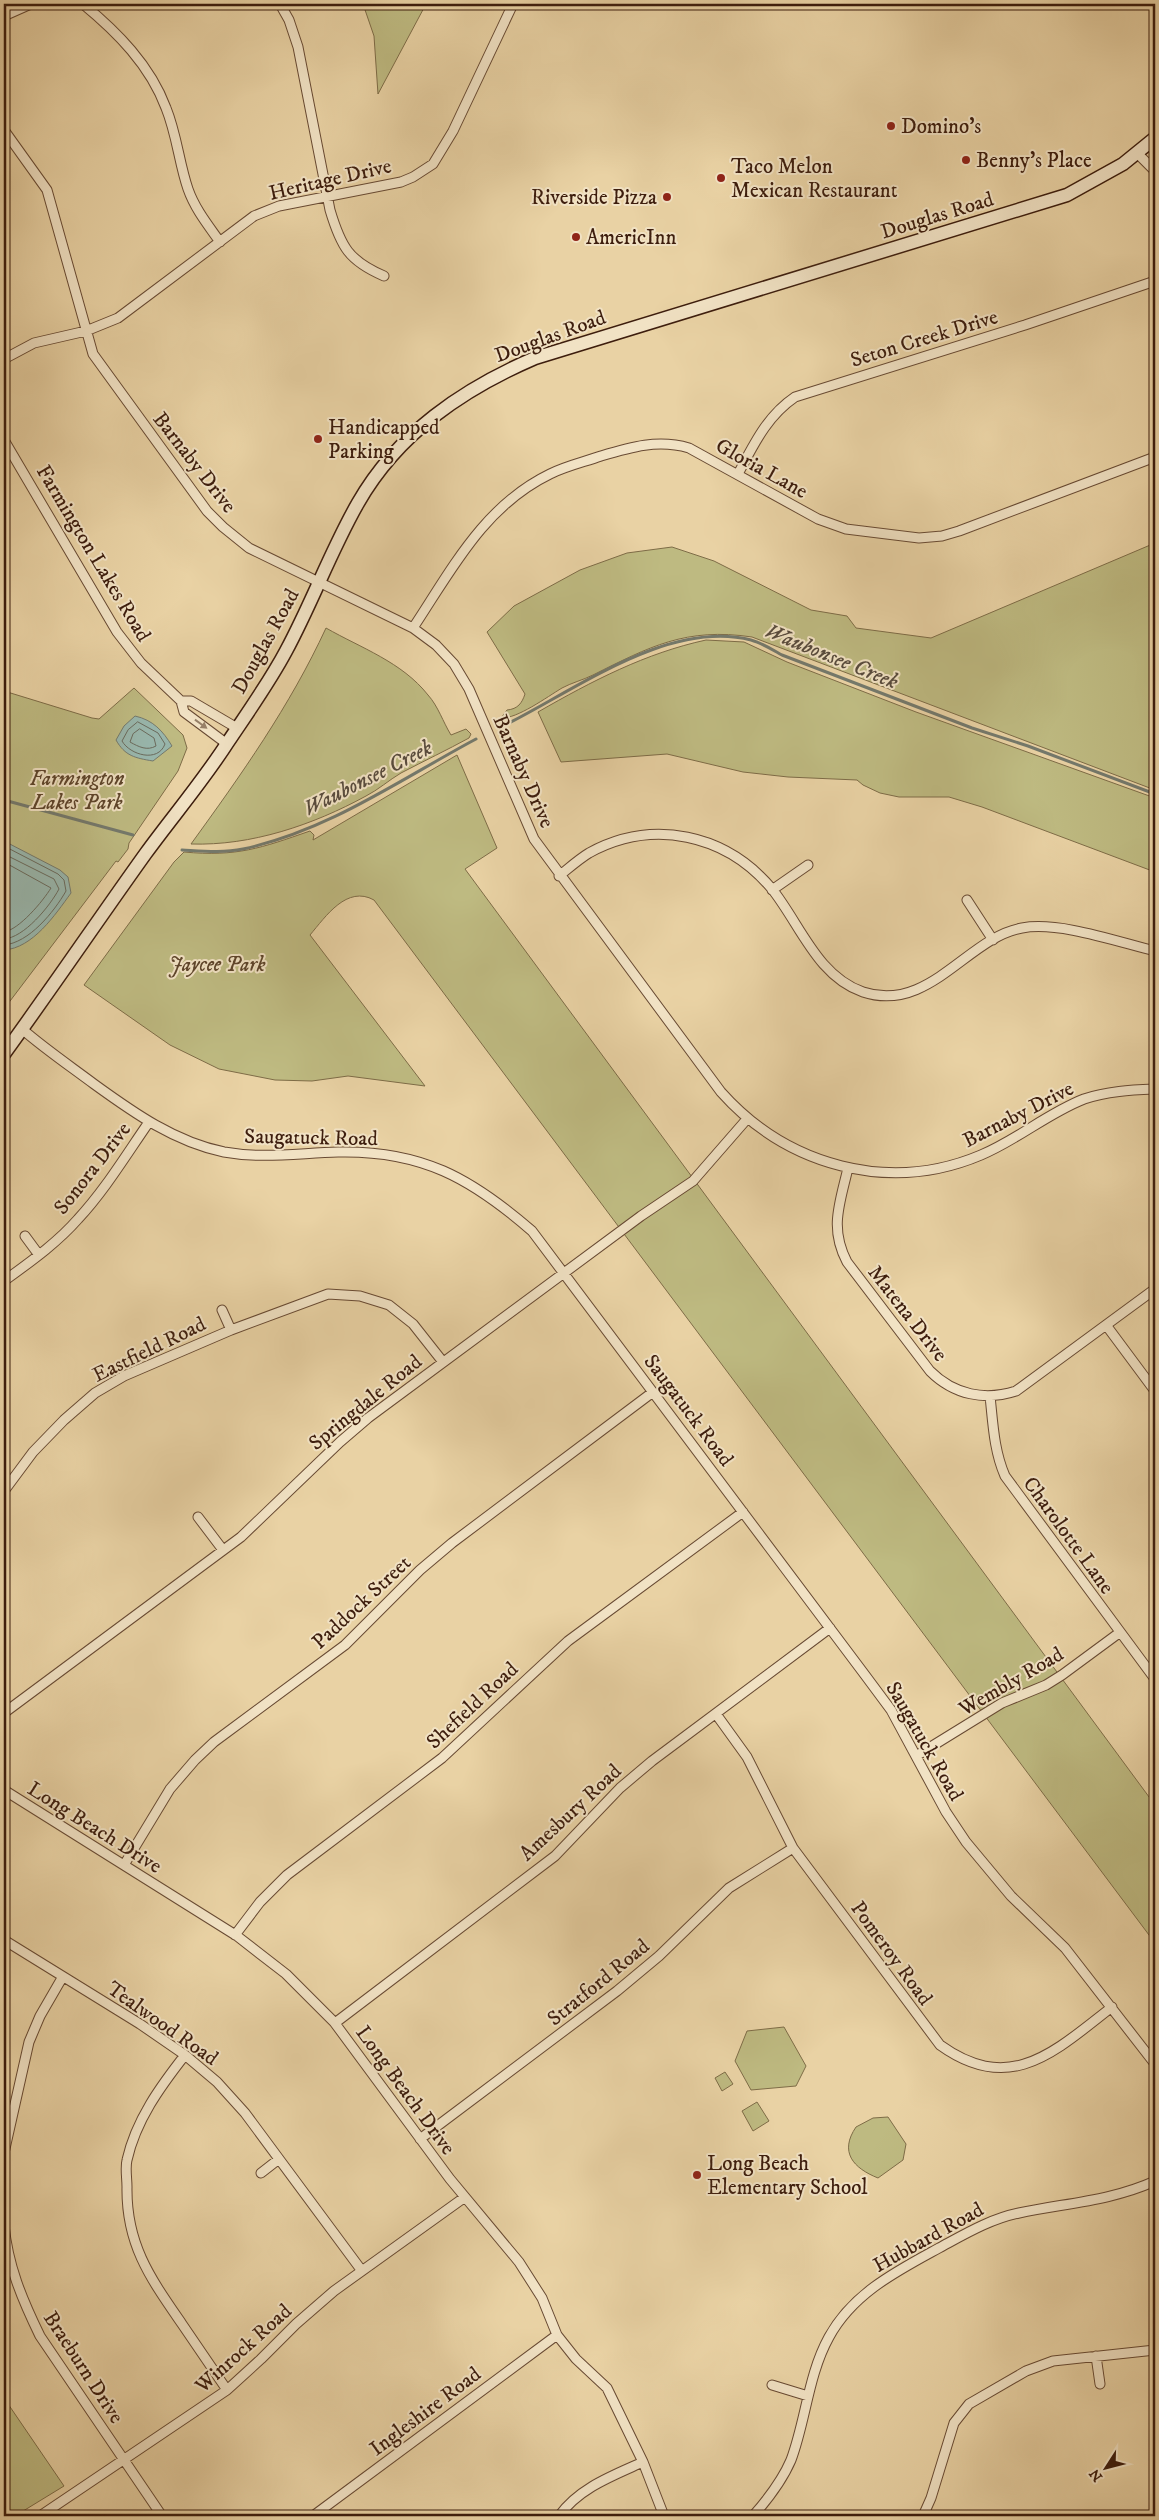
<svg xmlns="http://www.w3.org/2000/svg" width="1159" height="2520" viewBox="0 0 1159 2520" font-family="'IM FELL DW Pica',serif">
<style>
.green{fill:#beba81;stroke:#7e6c47}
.water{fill:#98b6ac;stroke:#74796c}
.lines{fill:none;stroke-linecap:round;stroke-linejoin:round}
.shore{stroke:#6a6a5c;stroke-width:1}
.stream{stroke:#74796c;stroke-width:3}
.street-casing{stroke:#684a33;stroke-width:11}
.secondary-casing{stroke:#3d1d0d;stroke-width:15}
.street{stroke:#f1e2c4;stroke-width:9}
.secondary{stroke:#f1e2c4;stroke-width:12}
.oneway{fill:#978068}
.poi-dot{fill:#8f2418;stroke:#f1e2c4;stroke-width:2}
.labels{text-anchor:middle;stroke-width:4;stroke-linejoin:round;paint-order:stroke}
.poi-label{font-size:21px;fill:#3d1d0d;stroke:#f1e2c4;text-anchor:start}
.street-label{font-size:21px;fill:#3d1d0d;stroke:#f1e2c4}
.park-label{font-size:21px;font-style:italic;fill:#5d442a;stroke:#f1e2c4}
.water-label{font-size:22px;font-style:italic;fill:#584b3d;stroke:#f1e2c4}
</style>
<rect width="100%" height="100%" fill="#e9d2a4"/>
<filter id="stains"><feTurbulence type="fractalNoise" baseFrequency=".004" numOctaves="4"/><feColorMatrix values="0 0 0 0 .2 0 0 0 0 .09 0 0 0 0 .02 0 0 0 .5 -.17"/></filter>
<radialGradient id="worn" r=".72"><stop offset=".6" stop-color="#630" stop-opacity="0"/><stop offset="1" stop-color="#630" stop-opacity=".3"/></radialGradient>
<path class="green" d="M363,4h63l-48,90 -4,-58z
M1155,543v247l-403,-153c-66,-10 -103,10 -159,38 -10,5 -22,8 -31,13 -15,9 -45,31 -61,30l6,-8c11,-1 15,-7 18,-16l-38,-62 27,-26 66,-36 47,-17 45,-6 42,14 97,49 36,6 9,12 75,10z
M326,628c35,20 76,34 102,67 10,11 15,27 23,40l15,-6 5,5 -2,4c-22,12 -45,23 -68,35 -12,7 -23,17 -35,23 -53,29 -115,50 -175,48 50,-69 99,-138 135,-216z
M706,640l38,2 43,20 129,50 239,86v74l-173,-65 -33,-10h-50l-19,-4 -17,-8 -6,-5 -69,-3 -45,-5 -76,-18 -106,8 -23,-50c54,-31 108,-59 168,-72z
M134,688l49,47 4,13 -9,23 -49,72 -1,6 -10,13 -2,-1 -112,148v-318l88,27 7,1z
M457,755l40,93 -32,21 690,936v138l-781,-1043c-27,-15 -48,16 -64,35l115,151 -77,-10 -36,5 -37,-1 -56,-11 -49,-24 -86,-60 90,-123 10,-10c53,5 77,-4 126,-21l4,4 -1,5z
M784,2027l22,39 -10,20 -45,4 -16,-29 12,-30z
M725,2072l8,12 -11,7 -7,-13z
M757,2102l12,19 -16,10 -11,-20z
M888,2117l18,27 -3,16 -25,18c-25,-10 -39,-26 -22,-51l17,-9z
M4,2398l60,88 -49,30h-11z"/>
<path class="water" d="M135,716c18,4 28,15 37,30l-19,15c-18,-3 -28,-5 -37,-21l8,-14z
M4,841l56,29 8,7 3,16c-16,22 -38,55 -67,57z"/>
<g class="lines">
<path class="shore" d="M138,722l20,11 7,11c-7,19 -35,11 -43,-3l6,-11z
M140,729l14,9 2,8c-9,5 -17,1 -26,-4l3,-8z
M4,846l54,28 6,6 2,11c-12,21 -37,52 -62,54
M4,854l50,25 5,10c-9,17 -35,49 -55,50
M4,862l47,26c-8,13 -32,42 -47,44"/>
<path class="stream" d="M501,727c72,-35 166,-108 250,-87 11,3 22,10 31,15l190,73 56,18 127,48
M4,800l129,35
M182,850c20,1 41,3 61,-1 85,-18 158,-70 233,-110"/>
<g class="street-casing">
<path id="street" d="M83,4c34,28 67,61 83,104 11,27 13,55 22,81 7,20 20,36 32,53
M280,4l9,16 9,27 32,163c11,37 19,51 54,66
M4,16l27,-12
M4,130l43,60 46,164 114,157 16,16 26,21 164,80 23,17 18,19 15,25 65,150 187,253c66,74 168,102 260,63 36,-15 67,-42 103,-56 23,-8 48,-9 71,-10
M1138,154l17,17
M4,359l30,-16 52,-12 32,-13 136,-102 25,-10 122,-24 12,-5 20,-13 20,-33 60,-127
M4,440l113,192 24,31 40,38 3,11 43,32
M738,474c16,-30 29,-58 57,-77l230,-72 130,-44
M413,628c39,-59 71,-122 137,-154 16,-8 34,-12 51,-18 30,-9 57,-17 88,-8l129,71 28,10 73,9 23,-2 17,-5 196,-74
M181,701h10l46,27
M559,876c10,-8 20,-17 30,-23 64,-35 137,-19 183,36 28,35 45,87 91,103 66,22 105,-55 159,-64 37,-7 96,14 133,23
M772,890l36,-25
M967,900l26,40
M22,1029c23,20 48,37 72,55 40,29 81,58 130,68 39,7 75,1 114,0 83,-2 133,26 194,79l333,444 26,35 55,102 20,30 45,54 54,52 90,116
M848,1168c-8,35 -19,60 -1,94l83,109c24,24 55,30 86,20l139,-102
M25,1236l14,19
M4,1281c26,-19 53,-38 74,-62 27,-29 48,-64 71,-97
M222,1310l9,20
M1106,1325l49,66
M990,1396c3,28 4,55 15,80l150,203
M4,1491l29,-39 31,-32 31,-27 29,-17 107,-46 97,-36 32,2 29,9 24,19 30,38
M198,1517l25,33
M4,1713l237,-176 99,-95 28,-24 273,-202 52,-35 54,-62
M716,1714l31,43 46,91 147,197c71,51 115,6 172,-38
M916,1756l86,-53 44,-18 16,-10 57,-42
M4,1790l233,146 49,38 48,48 116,157 69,83 23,36 15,37 19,24 31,29 36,74 21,54
M124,1865l46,-76 25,-29 19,-18 131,-97 75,-75 32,-27 201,-151
M235,1935l25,-33 27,-27 155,-117 126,-117 175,-129
M4,1940l136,84 45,31 32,27 28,31 117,158
M335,2023l220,-167 65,-68 32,-27 178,-133
M185,2055c-25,32 -49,65 -58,105 -2,8 0,18 0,27 -1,58 24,92 55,137 15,22 30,44 45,66
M420,2139l197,-148 42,-35 70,-68 64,-40
M4,2153l25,-111 11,-26 22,-38
M261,2173l18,-14
M4,2225c4,41 18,74 36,111l122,180
M1096,2356l4,28
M772,2385l36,11
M40,2516l187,-126 34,-31 35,-35 38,-33 131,-94
M313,2516l244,-181
M559,2516c20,-28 53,-40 84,-54
M753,2516c15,-17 29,-35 38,-56 15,-40 17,-85 38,-123 24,-44 68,-66 110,-89 26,-14 51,-29 80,-35 47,-10 92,-12 136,-32
M923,2516l8,-18 23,-75 15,-19 57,-33 27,-10 102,-11"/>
</g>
<g class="secondary-casing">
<path id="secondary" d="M4,1054c48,-66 94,-134 142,-201 27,-37 57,-72 82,-111 20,-30 41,-59 58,-91 26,-48 45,-101 72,-148 40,-70 105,-114 177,-145l532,-163 56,-31 32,-26"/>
</g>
<use href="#street" class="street"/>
<use href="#secondary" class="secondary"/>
</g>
<defs><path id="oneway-solid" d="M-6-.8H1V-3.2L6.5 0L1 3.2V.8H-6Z" transform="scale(1.25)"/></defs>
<use class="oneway" href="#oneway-solid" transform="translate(201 724) rotate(36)"/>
<g class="poi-dot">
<circle cx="891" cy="126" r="5"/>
<circle cx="966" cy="160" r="5"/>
<circle cx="721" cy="178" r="5"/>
<circle cx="667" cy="197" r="5"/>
<circle cx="576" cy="237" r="5"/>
<circle cx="318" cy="439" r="5"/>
<circle cx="697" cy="2175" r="5"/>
</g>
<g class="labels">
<g class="poi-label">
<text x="901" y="133">Domino's</text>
<text x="976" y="167">Benny's Place</text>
<text x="731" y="173">Taco Melon<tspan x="731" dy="24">Mexican Restaurant</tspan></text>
<text x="657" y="204" text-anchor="end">Riverside Pizza</text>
<text x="586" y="244">AmericInn</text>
<text x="328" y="434">Handicapped<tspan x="328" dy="24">Parking</tspan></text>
<text x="707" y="2170">Long Beach<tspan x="707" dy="24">Elementary School</tspan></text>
</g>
<g class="street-label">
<text transform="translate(330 179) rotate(-13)" y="7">Heritage Drive</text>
<text transform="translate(937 215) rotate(-17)" y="7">Douglas Road</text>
<text transform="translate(550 336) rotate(-20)" y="7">Douglas Road</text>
<text transform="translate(924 338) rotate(-17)" y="7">Seton Creek Drive</text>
<text transform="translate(195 462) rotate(52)" y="7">Barnaby Drive</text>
<text transform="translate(762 468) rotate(29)" y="7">Gloria Lane</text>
<text transform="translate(94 553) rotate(59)" y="7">Farmington Lakes Road</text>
<text transform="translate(265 641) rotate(-61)" y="7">Douglas Road</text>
<text transform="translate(524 771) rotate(66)" y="7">Barnaby Drive</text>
<text transform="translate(1018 1114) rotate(-27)" y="7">Barnaby Drive</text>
<text transform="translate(311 1137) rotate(1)" y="7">Saugatuck Road</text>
<text transform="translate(92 1168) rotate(-52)" y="7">Sonora Drive</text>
<text transform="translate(908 1313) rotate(52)" y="7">Matena Drive</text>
<text transform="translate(149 1349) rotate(-26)" y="7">Eastfield Road</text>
<text transform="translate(365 1402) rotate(-39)" y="7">Springdale Road</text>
<text transform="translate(689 1410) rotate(53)" y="7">Saugatuck Road</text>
<text transform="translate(1069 1535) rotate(54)" y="7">Charolotte Lane</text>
<text transform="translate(361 1602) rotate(-43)" y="7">Paddock Street</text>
<text transform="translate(1011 1681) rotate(-30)" y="7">Wembly Road</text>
<text transform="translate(472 1705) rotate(-43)" y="7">Shefield Road</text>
<text transform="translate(925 1741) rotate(60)" y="7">Saugatuck Road</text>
<text transform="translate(570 1812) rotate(-43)" y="7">Amesbury Road</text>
<text transform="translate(95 1827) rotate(32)" y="7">Long Beach Drive</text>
<text transform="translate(892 1953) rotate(54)" y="7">Pomeroy Road</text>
<text transform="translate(598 1982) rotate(-39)" y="7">Stratford Road</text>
<text transform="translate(163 2023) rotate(35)" y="7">Tealwood Road</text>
<text transform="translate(406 2090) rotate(54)" y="7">Long Beach Drive</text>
<text transform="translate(928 2237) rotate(-29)" y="7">Hubbard Road</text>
<text transform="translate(243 2348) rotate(-42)" y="7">Winrock Road</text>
<text transform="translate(84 2367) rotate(57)" y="7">Braeburn Drive</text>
<text transform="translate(425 2411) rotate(-37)" y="7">Ingleshire Road</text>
</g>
<g class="park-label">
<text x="77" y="785">Farmington<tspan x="77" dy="24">Lakes Park</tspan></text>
<text x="217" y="971">Jaycee Park</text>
</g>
<g class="water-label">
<text transform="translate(832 655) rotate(22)" y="8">Waubonsee Creek</text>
<text transform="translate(367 777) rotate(-27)" y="8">Waubonsee Creek</text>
</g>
</g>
<rect width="1159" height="2520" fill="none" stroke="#e9d2a4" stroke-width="20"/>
<rect x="5" y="5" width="1149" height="2510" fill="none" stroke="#3d1d0d" stroke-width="2.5"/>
<rect x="10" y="10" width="1139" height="2500" fill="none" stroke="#3d1d0d"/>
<g transform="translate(1106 2468) rotate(234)" stroke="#f1e2c4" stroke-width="4" paint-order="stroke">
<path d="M0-4L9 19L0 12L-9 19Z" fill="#3d1d0d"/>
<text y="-8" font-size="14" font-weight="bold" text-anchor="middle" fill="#3d1d0d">N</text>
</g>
<rect width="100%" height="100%" filter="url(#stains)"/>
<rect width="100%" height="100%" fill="url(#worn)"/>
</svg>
